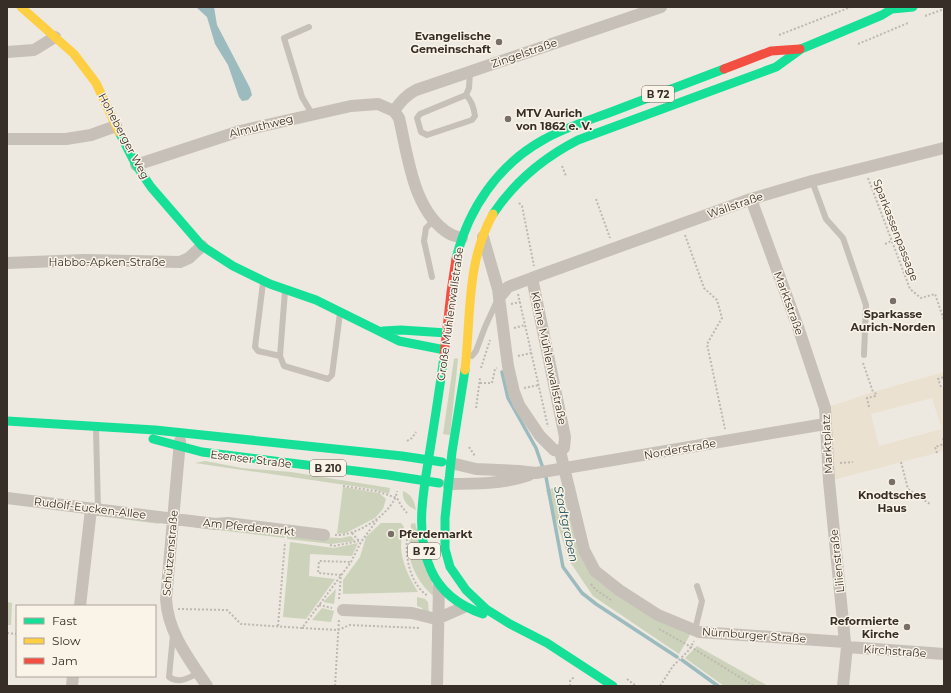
<svg xmlns="http://www.w3.org/2000/svg" width="951" height="693" viewBox="0 0 951 693" font-family="Montserrat,sans-serif">
<style>
.green{fill:#ccd3ba}
.plaza{fill:#ebe1d0;fill-rule:evenodd}
.water{fill:#9cbbbe}
.lines{fill:none;stroke-linecap:round;stroke-linejoin:round}
.stream{stroke:#9cbbbe;stroke-width:3.5}
.path{stroke:#beb8b2;stroke-width:2;stroke-dasharray:2 2;stroke-linecap:butt}
.lane{stroke:#c6c0b9;stroke-width:6}
.street{stroke:#c6c0b9;stroke-width:12}
.fast{stroke:#16e098;stroke-width:9}
.slow{stroke:#ffcf43;stroke-width:9}
.jam{stroke:#f24e42;stroke-width:9}
.poi-dot{fill:#776f68;stroke:#faf3e7;stroke-width:1.5}
.labels{text-anchor:middle;stroke-width:3;stroke-linejoin:round;paint-order:stroke}
.shield{fill:#faf3e7;stroke:#726961;stroke-width:1}
.shield-label{font-size:10px;font-weight:bold;fill:#372e28}
.poi-label{font-size:11px;font-weight:bold;fill:#372e28;stroke:#faf3e7;text-anchor:end}
.street-label{font-size:11px;fill:#372e28;stroke:#faf3e7}
.water-label{font-size:12px;font-style:italic;fill:#1c4f59;stroke:#faf3e7}
</style>
<rect width="100%" height="100%" fill="#ede8e0"/>
<path class="green" d="M456,358l2,1 -8,76 -7,-1 11,-75z
M205,461l37,7 49,4 99,16 -1,6 -16,-5 -178,-26z
M565,485l17,72 109,76 -12,21 -86,-58 -23,-34 -24,-72z
M343,487l36,6 7,6 -3,10 -8,9 -29,15 -9,1z
M403,491c9,4 11,9 13,19 -9,-4 -14,-10 -13,-19z
M98,514l58,8 4,2 -62,-8z
M381,523h20l3,4c-1,6 -3,13 -3,19 0,16 9,33 17,46l-75,2v-14l17,-23 6,-20z
M415,523l19,66 1,8c-14,-10 -26,-31 -26,-48 0,-8 2,-17 2,-25z
M185,526l100,7v5l-9,-1z
M287,536l54,2 10,-2 4,5 -24,3 -44,-5z
M290,542l44,6 24,-5 -6,13 -42,-2 -1,22 26,3 -29,40 -23,-2z
M336,589l-2,15 -11,-2z
M417,597l8,2 3,3 1,13 -4,-1 -3,-6 -5,-2z
M7,602l5,1 -1,22h-4z
M322,608l12,3 -3,11 -19,-2z
M697,646l71,40h-44l-39,-28z"/>
<path class="plaza" d="M944,372v8l-4,2 1,5 3,1v63l-115,30 -4,-73 48,-16zM932,398l10,31 -63,17 -8,-32z"/>
<path class="water" d="M196,7h18l3,18 33,63 2,7 -4,5 -6,1 -3,-4 -11,-32 -13,-21 -8,-27z"/>
<g class="lines">
<path class="stream" d="M502,372l6,26 28,50 10,29 17,90 19,26 14,11 81,53
M682,660l36,26"/>
<path class="path" d="M925,16l19,-7
M779,35l72,-28
M858,44l50,-21
M562,166l4,10
M868,178l42,111 11,9 14,-4 9,26
M596,199l14,39
M519,203l3,3 12,60
M685,235l19,53 13,12 5,18 -15,26 18,85
M885,244l6,-3
M518,294l30,133
M511,304l9,-2
M514,328l11,-3
M518,356l13,-3
M863,363l10,29
M481,368l9,-28
M480,383h12l3,-14 2,-1
M941,387l-3,-8 6,-2
M524,388l15,-3
M869,407l-2,-9 9,-2 -1,-5
M476,408l4,-30
M943,438l1,5
M407,441l5,-3 4,-6
M469,447l6,9
M937,453l-2,-6 9,-3
M901,462l7,27 22,15
M840,463l13,-1
M343,486l33,5 21,7 5,9 5,6
M352,533l7,8
M335,535c21,2 60,-23 62,-44
M407,539c-2,20 4,46 21,57
M330,545l4,1 25,-5
M591,584l5,6 15,10
M339,599l2,-24 -23,-2 1,-12 32,1
M319,605l13,3
M178,609l49,1 14,14 61,4 49,-66 10,-20 16,-22
M278,626l7,-84
M302,628l36,2 12,-5 70,3
M659,629l32,18 63,39
M7,633l10,1
M627,679l9,7
M335,686l4,-67
M570,686v-5l4,-4
M660,686l13,-20 16,-16 5,-9"/>
<path class="lane" d="M309,27l-25,11 18,59 10,17
M466,95c6,6 8,13 9,21l-3,4 -45,15 -6,-3 -4,-14 3,-4 46,-19 3,-7 1,-16
M812,181l14,38 17,19 23,67 -2,50
M432,277l-8,-36 2,-13 8,-8
M263,283l-8,64 3,4 22,5
M285,291l-5,65 4,10 44,13 4,-4 8,-62
M472,356l4,-5 9,-24 12,-26
M96,429l2,81
M695,630l7,-29 -5,-15
M173,635l-4,42c10,7 20,1 29,-4"/>
<path class="street" d="M7,52l27,-2 21,-13
M394,111c6,-9 12,-16 22,-21l245,-83
M7,139h59l25,-4 25,-9
M136,165l104,-34 111,-25 27,-2 16,7 5,7c9,38 14,94 51,116 4,2 8,3 12,4
M751,199l47,128 27,81 4,73 16,161 2,5 -4,39
M483,237l15,52 10,77 6,26 5,13 21,31 14,14 6,1 4,-3 1,-11 -33,-159 -24,9 -9,11
M7,263l77,-3 96,2 9,-4 13,-12
M532,278l219,-79 61,-18 132,-33
M180,441l-14,158c2,34 23,60 41,87
M560,451l24,99 11,21 24,19 39,25 41,17 146,10
M451,463l25,6 43,2 17,2 289,-49
M448,484c27,0 55,0 81,-9
M7,498l208,26 13,-1 96,12
M80,606l11,-97
M343,610l69,3 20,5h7l25,-11
M847,647l97,7
M72,686l1,-10
M437,686l2,-100"/>
<path class="fast" d="M892,9l21,-2
M119,132l17,33 15,22 51,59 31,20 37,18 46,16 83,41 46,9
M493,214c22,-33 50,-56 85,-74l198,-73 25,-18 81,-34 13,-8
M456,259c12,-50 42,-94 87,-119 24,-14 51,-21 76,-31 35,-13 70,-27 105,-40
M383,331l18,-1 46,3
M444,356c-4,31 -9,62 -14,94 -6,38 -16,83 1,120 10,23 29,36 52,44
M465,370l-13,82 -7,66v31l5,18 16,23 20,19 24,15 37,19 66,43
M7,421l148,9 247,26 40,6
M153,439l49,13 186,23 51,8"/>
<path class="slow" d="M21,7l53,47 22,29 23,49
M465,370c6,-53 1,-108 28,-156"/>
<path class="jam" d="M724,69l47,-18 29,-2
M444,356l7,-64 5,-33"/>
</g>
<g class="poi-dot">
<circle cx="499" cy="42" r="4"/>
<circle cx="508" cy="119" r="4"/>
<circle cx="893" cy="301" r="4"/>
<circle cx="892" cy="482" r="4"/>
<circle cx="391" cy="534" r="4"/>
<circle cx="907" cy="627" r="4"/>
</g>
<g class="labels">
<g class="shield">
<rect x="642" y="86" width="32" height="16" rx="3"/>
<rect x="310" y="460" width="36" height="16" rx="3"/>
<rect x="408" y="543" width="32" height="16" rx="3"/>
</g>
<g class="shield-label">
<text x="658" y="98">B 72</text>
<text x="328" y="472">B 210</text>
<text x="424" y="555">B 72</text>
</g>
<g class="poi-label">
<text x="491" y="40">Evangelische<tspan x="491" dy="13">Gemeinschaft</tspan></text>
<text x="516" y="117" text-anchor="start">MTV Aurich<tspan x="516" dy="13">von 1862 e. V.</tspan></text>
<text x="893" y="318" text-anchor="middle">Sparkasse<tspan x="893" dy="13">Aurich-Norden</tspan></text>
<text x="892" y="499" text-anchor="middle">Knodtsches<tspan x="892" dy="13">Haus</tspan></text>
<text x="399" y="538" text-anchor="start">Pferdemarkt</text>
<text x="899" y="625">Reformierte<tspan x="899" dy="13">Kirche</tspan></text>
</g>
<g class="street-label">
<text transform="translate(524 53) rotate(-19)" y="4">Zingelstraße</text>
<text transform="translate(261 126) rotate(-14)" y="4">Almuthweg</text>
<text transform="translate(124 136) rotate(62)" y="4">Hoheberger Weg</text>
<text transform="translate(735 205) rotate(-19)" y="4">Wallstraße</text>
<text transform="translate(896 230) rotate(69)" y="4">Sparkassenpassage</text>
<text x="107" y="266">Habbo-Apken-Straße</text>
<text transform="translate(789 303) rotate(70)" y="4">Marktstraße</text>
<text transform="translate(450 314) rotate(-82)" y="4">Große Mühlenwallstraße</text>
<text transform="translate(549 358) rotate(78)" y="4">Kleine Mühlenwallstraße</text>
<text transform="translate(827 444) rotate(-93)" y="4">Marktplatz</text>
<text transform="translate(680 449) rotate(-10)" y="4">Norderstraße</text>
<text transform="translate(251 459) rotate(7)" y="4">Esenser Straße</text>
<text transform="translate(90 508) rotate(7)" y="4">Rudolf-Eucken-Allee</text>
<text transform="translate(249 527) rotate(6)" y="4">Am Pferdemarkt</text>
<text transform="translate(170 553) rotate(-85)" y="4">Schützenstraße</text>
<text transform="translate(837 561) rotate(-96)" y="4">Lilienstraße</text>
<text transform="translate(754 635) rotate(4)" y="4">Nürnburger Straße</text>
<text transform="translate(895 651) rotate(4)" y="4">Kirchstraße</text>
</g>
<g class="water-label">
<text transform="translate(566 524) rotate(78)" y="4">Stadtgraben</text>
</g>
</g>
<rect width="951" height="693" fill="none" stroke="#372e28" stroke-width="16"/>
<rect x="16" y="605" width="140" height="72" fill="#faf3e7" stroke="#aca49b"/>
<rect x="24" y="618" width="20" height="6" fill="#16e098" stroke="#aca49b"/>
<text x="52" y="625" font-size="12" fill="#372e28">Fast</text>
<rect x="24" y="638" width="20" height="6" fill="#ffcf43" stroke="#aca49b"/>
<text x="52" y="645" font-size="12" fill="#372e28">Slow</text>
<rect x="24" y="658" width="20" height="6" fill="#f24e42" stroke="#aca49b"/>
<text x="52" y="665" font-size="12" fill="#372e28">Jam</text>
</svg>
